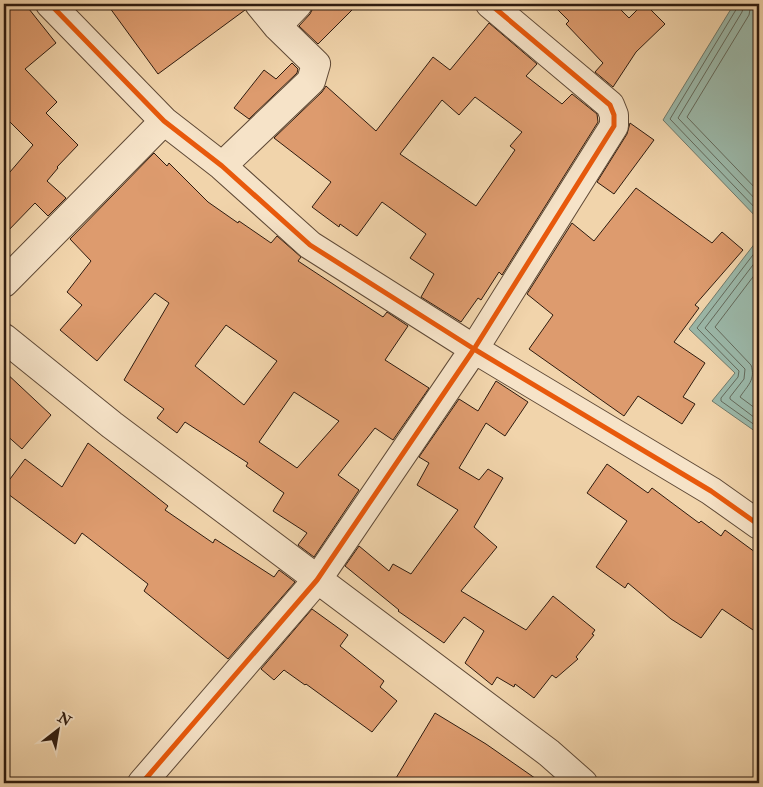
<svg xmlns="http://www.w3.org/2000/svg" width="763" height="787" viewBox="0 0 763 787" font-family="'IM FELL Double Pica',serif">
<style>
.water{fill:#9bb8a9;stroke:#6f796b}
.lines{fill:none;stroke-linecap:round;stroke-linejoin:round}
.shore{stroke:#646a5c;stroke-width:1}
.building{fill:#dd9b6e;stroke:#2e1b0f;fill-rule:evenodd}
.minor-casing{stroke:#5f4936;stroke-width:30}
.minor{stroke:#f6e3c8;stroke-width:28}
.cycleway-casing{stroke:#f6e3c8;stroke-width:8}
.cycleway{stroke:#e8590c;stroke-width:5}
</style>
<rect width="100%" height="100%" fill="#f1d4ab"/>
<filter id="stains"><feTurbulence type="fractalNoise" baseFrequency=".004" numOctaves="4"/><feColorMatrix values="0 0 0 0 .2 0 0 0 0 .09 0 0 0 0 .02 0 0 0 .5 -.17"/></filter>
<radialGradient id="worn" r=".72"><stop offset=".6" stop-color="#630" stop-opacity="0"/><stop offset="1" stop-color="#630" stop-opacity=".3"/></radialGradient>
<path class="water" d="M734,4h25v216l-96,-100z
M759,238v196l-47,-33 23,-28 -46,-44z"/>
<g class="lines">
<path class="shore" d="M738,4l-1,4 -67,111 89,93
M744,4l-2,8 -64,106 81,85
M751,4l-2,11 -62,102 72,75
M759,247l-62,81 42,43 -1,6 -17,21v3l38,27
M759,257l-54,71 40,41 -1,10 -14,18v2l29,22
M759,269l-44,58 36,38c5,15 -4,21 -11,32l19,14"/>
</g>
<path class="building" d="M4,4h21l31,39 -31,26 32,33 -11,11 32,32 -21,22 1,1 -11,13 19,17 -18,18 -13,-13 -31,32v-56l29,-34 -29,-29z
M107,4h137l1,6 -87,64z
M313,4h45l-40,40 -19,-18 11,-12 3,-6z
M552,4h63l14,14 14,-14h2l20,20 -29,28 -23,35 -18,-15 8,-9 -37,-39 3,-3z
M489,23l48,41 -11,12 36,28 10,-10 25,20 1,8 -96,153 -3,-3 -18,28 -3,-2 -17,24 -40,-25 13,-23 -24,-16 16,-24 -44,-32 -25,34 -17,-12 -1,3 -27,-20 19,-25 -57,-44 48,-46 4,-6 50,45 57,-74 17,13zM475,97l47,35 -12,14 5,4 -39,56 -76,-52 42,-54 17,15z
M292,63l6,6 -1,4 -48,46 -15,-11 30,-38 12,9z
M630,123l24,17 -40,54 -17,-12 30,-48z
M154,153l13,13 2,-3 39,39 30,21 1,-2 32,22 6,-7 24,21 -3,4 85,56 4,-5 21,14 -23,34 44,28 -36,52 -18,-12 -37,47 21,15 -45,67 -16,-12 9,-12 -34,-22 11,-18 -38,-27 2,-3 -63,-41 -8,11 -20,-15 7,-9 -40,-29 45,-77 -14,-10 -58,68 -37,-31 22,-25 -15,-13 24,-31 -21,-22zM226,325l51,36 -33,44 -49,-39zM294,392l45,29 -42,47 -38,-26z
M636,188l76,55 10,-11 21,18 -48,55 4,3 -25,34 31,21 -22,34 12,7 -13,20 -44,-28 -14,20 -95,-67 24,-34 -26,-21 45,-71 22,18z
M4,371l47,44 -29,34 -18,-16z
M496,381l32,21 -23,34 -19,-13 -27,45 20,12 9,-11 15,9 -29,49 23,20 -36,44 65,39 27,-34 42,34 -3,4 2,1 -18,22 2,2 -22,19 -4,-3 -18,23 -19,-14 -1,3 -17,-10 -5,8 -27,-22 19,-32 -20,-14 -20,26 -46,-32 1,-1 -54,-44 14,-20 30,25 4,-7 18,10 47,-64 -41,-25 12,-22 -10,-6 40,-58 19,12z
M88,443l80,63 -3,4 48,33 2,-4 59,38 5,-7 16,12 -67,77 -84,-68 4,-7 -66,-51 -7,11 -71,-53v-4l21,-28 37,28z
M607,464l41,29 4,-5 47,35 2,-2 20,15 4,-6 34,25v79l-37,-25 -21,29 -30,-19 -43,-36 -3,5 -29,-21 31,-46 -40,-28z
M312,609l36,26 -8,11 44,35 -4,6 17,14 -25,31 -66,-48 -1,1 -21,-15 -10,10 -13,-11z
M435,713l51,31 56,39h-149z"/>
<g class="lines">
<g class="minor-casing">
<path id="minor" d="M50,4l114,117 58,45 88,79 164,104 237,142 48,34
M277,26l21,-22
M222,166l89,-85 5,-17 -39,-38 -18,-22
M4,283l160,-162
M4,338l108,87 437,328 34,30
M142,783l175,-203 157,-231 140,-223v-11l-4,-10 -120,-101"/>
</g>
<use href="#minor" class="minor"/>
<g class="cycleway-casing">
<path id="cycleway" d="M50,4l114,117 58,45 88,79 164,104 237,142 48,34
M142,783l175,-203 157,-231 140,-223v-11l-4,-10 -120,-101"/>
</g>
<use href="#cycleway" class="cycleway"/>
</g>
<rect width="763" height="787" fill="none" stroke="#f1d4ab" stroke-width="20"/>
<rect x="5" y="5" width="753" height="777" fill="none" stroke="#2e1b0f" stroke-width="2.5"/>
<rect x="10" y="10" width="743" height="767" fill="none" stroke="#2e1b0f"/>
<g transform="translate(58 730) rotate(31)" stroke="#f6e3c8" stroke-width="4" paint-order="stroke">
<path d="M0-4L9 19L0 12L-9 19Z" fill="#2e1b0f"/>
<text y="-8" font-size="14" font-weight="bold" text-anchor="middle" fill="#2e1b0f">N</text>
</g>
<rect width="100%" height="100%" filter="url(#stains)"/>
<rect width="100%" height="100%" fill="url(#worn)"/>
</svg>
